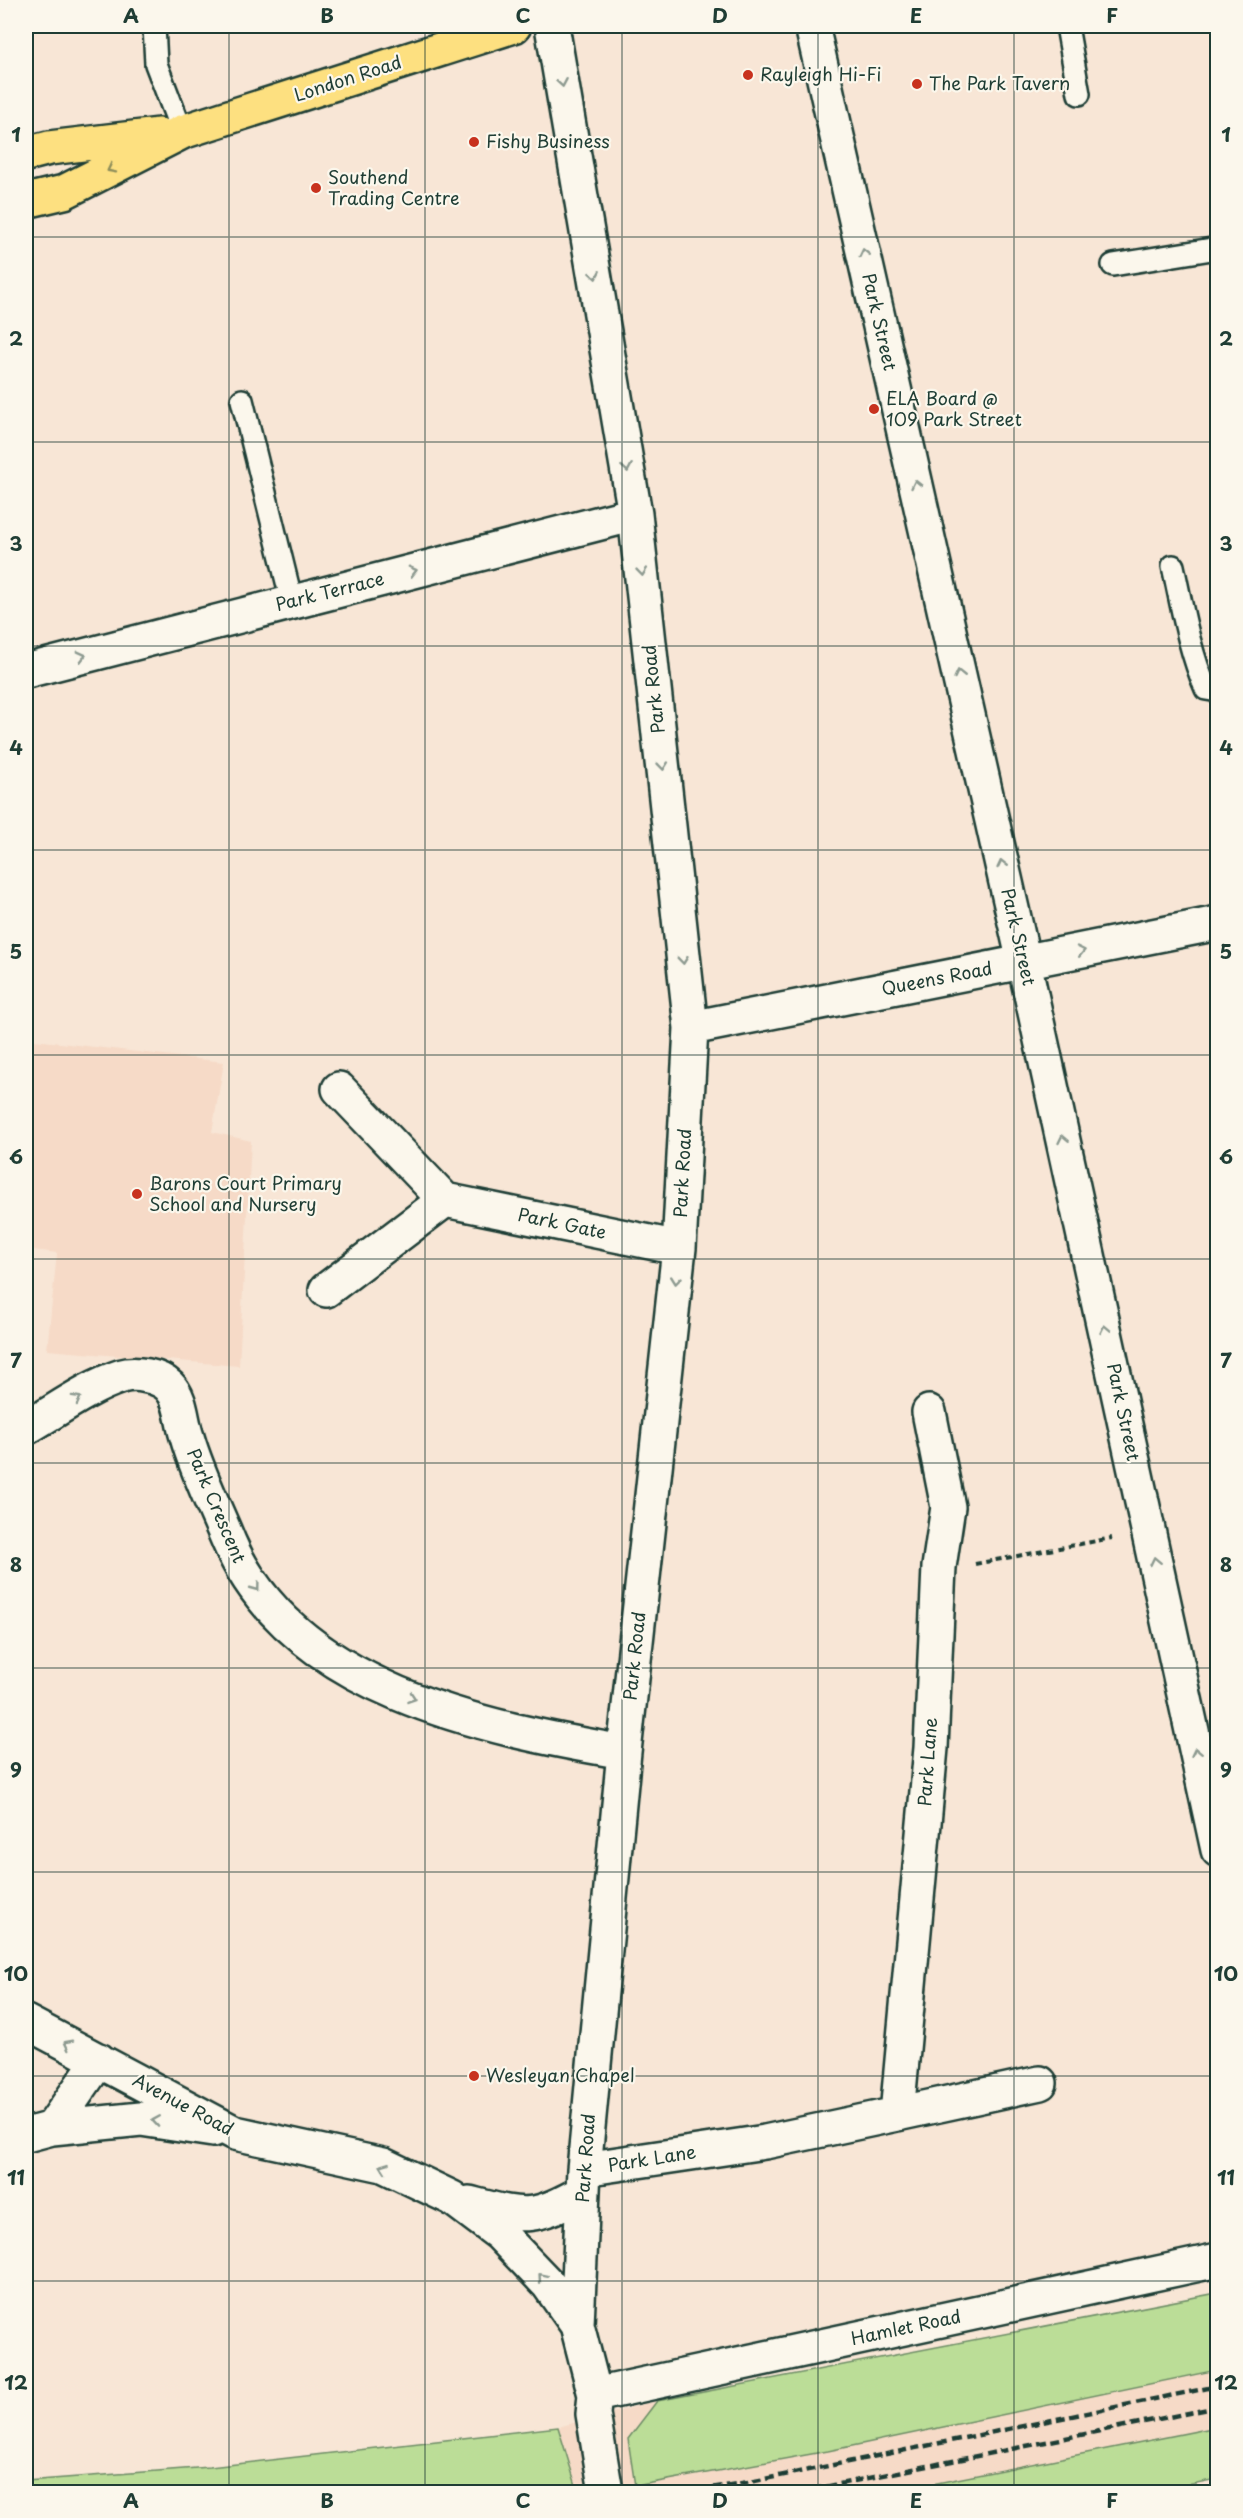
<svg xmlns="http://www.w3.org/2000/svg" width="1243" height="2518" viewBox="0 0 1243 2518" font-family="'Playpen Sans',sans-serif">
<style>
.built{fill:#f6dac7}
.green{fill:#bbdd97;stroke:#6d8d66;stroke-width:1.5}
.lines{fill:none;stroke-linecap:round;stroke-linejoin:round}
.lane-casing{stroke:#1f3d34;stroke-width:26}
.street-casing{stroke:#1f3d34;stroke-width:38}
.primary-casing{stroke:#1f3d34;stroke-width:38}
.path{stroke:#1f3d34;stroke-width:4;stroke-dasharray:6 4.5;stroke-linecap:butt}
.lane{stroke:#fbf7ec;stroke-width:21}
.street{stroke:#fbf7ec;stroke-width:33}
.primary{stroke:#fde080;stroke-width:33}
.rail{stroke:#1f3d34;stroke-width:4.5;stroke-dasharray:9 4.5;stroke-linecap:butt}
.oneway{stroke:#8d9a90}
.oneway2{stroke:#8e8e5a}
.grid{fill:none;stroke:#1f3d34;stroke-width:1.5;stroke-opacity:0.55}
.poi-dot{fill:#c8321e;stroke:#fbf7ec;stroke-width:2}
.labels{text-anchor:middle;stroke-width:4.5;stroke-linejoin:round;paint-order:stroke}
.poi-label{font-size:18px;fill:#1f3d34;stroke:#fbf7ec;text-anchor:start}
.street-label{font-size:18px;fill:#1f3d34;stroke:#fbf7ec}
.neatline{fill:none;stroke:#1f3d34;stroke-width:2}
.grid-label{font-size:20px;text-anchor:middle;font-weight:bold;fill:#1f3d34}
</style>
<rect width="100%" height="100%" fill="#f8e6d6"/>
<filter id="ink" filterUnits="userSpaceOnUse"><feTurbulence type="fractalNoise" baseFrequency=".0167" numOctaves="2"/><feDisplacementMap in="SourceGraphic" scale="12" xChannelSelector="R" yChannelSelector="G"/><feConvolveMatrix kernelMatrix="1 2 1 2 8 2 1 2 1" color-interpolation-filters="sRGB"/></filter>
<g filter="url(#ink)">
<path class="built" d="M26,1039l198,23 -12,70 39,9 -12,225 -192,-16 10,-97 -31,-4z
M1217,2293v186l-66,13h-1125v-11l184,-14 348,-40 99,-26z"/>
<path class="green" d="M1217,2293v77l-389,81 -193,35 -7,-47 29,-38z
M558,2427l20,65h-552v-11l184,-14z
M1217,2427v52l-66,13h-259z"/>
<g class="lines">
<g class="lane-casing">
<path id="lane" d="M154,26l2,38 26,68
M1067,26l12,68
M1113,265l105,-17
M242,400l50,202
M1173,566c9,41 16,84 33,123l12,2"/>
</g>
<g class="street-casing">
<path id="street" d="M552,26l83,488 56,514 -12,220 -55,504 -40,417 -7,156
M812,26l212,936 194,888
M26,671l609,-157
M691,1028l527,-105
M339,1089l106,111 234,48
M326,1290l119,-90
M26,1428c30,-17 62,-41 96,-52 13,-4 37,0 47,10 13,13 12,34 18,51 10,35 28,71 42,105 63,147 254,186 395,210
M26,2022l209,111 148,32 69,33 48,36 48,50 29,41 18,70 -2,19 13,78
M897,2114l143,-31
M52,2128l89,-9 72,11
M26,2135l26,-7 47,-68
M584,2169l181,-27 132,-28 34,-366 8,-181 9,-60 -19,-95
M469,2203c55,14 63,18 114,-11
M595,2395l623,-135"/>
</g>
<g class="primary-casing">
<path id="primary" d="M26,154l23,-6 110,-13
M26,201l38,-9 118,-60 332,-106"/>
</g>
<path class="path" d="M975,1564l137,-26"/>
<use href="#lane" class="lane"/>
<use href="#street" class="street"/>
<use href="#primary" class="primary"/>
<path class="rail" d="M686,2492l69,-11 463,-95
M800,2492l418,-85"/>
</g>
<defs><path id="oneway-chevron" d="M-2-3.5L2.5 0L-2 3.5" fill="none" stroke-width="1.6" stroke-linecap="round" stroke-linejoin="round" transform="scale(1.5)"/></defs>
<g class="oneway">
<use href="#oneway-chevron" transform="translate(562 83) rotate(80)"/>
<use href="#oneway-chevron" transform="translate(864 253) rotate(-103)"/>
<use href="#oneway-chevron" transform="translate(595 275) rotate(80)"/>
<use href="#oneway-chevron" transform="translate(627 468) rotate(80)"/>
<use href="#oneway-chevron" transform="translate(916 484) rotate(-103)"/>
<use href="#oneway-chevron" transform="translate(413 571) rotate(-14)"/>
<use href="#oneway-chevron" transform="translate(642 572) rotate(84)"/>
<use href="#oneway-chevron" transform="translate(82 656) rotate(-14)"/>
<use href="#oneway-chevron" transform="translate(959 674) rotate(-103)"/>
<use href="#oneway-chevron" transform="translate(663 766) rotate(84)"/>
<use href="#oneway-chevron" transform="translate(1002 864) rotate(-103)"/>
<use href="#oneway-chevron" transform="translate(1081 951) rotate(-12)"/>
<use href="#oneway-chevron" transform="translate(683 960) rotate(84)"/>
<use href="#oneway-chevron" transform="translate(1063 1139) rotate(-102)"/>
<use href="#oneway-chevron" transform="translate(676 1280) rotate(96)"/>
<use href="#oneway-chevron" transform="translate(1105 1329) rotate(-102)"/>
<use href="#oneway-chevron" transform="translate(77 1399) rotate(-29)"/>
<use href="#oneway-chevron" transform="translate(1155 1561) rotate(-102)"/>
<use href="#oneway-chevron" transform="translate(256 1587) rotate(53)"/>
<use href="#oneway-chevron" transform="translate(412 1698) rotate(19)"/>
<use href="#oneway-chevron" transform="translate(1196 1752) rotate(-102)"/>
<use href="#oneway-chevron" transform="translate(68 2044) rotate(-153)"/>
<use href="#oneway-chevron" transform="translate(156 2121) rotate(-171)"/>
<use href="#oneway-chevron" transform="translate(384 2167) rotate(-160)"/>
<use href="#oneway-chevron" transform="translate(542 2277) rotate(-131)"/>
</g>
<use class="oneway2" href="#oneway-chevron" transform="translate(111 169) rotate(153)"/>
</g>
<path class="grid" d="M229,26v2466M425,26v2466M622,26v2466M818,26v2466M1014,26v2466M26,237h1192M26,442h1192M26,646h1192M26,850h1192M26,1055h1192M26,1259h1192M26,1463h1192M26,1668h1192M26,1872h1192M26,2076h1192M26,2281h1192"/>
<g class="poi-dot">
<circle cx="748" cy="75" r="6"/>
<circle cx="917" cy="84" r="6"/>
<circle cx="474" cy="142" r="6"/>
<circle cx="316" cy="188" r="6"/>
<circle cx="874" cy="409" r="6"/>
<circle cx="137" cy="1194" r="6"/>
<circle cx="474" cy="2076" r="6"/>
</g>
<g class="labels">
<g class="poi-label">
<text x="760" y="81">Rayleigh Hi-Fi</text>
<text x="929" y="90">The Park Tavern</text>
<text x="486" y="148">Fishy Business</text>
<text x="328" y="184">Southend<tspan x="328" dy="21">Trading Centre</tspan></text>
<text x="886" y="405">ELA Board @<tspan x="886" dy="21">109 Park Street</tspan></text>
<text x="149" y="1190">Barons Court Primary<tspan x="149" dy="21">School and Nursery</tspan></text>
<text x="486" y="2082">Wesleyan Chapel</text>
</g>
<g class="street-label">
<text transform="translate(348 79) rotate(-18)" y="6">London Road</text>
<text transform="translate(879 322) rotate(77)" y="6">Park Street</text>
<text transform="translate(330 592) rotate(-14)" y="6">Park Terrace</text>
<text transform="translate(654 689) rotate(-96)" y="6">Park Road</text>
<text transform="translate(1018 937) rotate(77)" y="6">Park Street</text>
<text transform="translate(937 979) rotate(-11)" y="6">Queens Road</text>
<text transform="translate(683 1173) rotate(-87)" y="6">Park Road</text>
<text transform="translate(562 1224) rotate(12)" y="6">Park Gate</text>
<text transform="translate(1123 1412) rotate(78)" y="6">Park Street</text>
<text transform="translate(216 1506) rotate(67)" y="6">Park Crescent</text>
<text transform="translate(635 1656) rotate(-84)" y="6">Park Road</text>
<text transform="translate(928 1762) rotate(-86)" y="6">Park Lane</text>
<text transform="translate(183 2105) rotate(28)" y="6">Avenue Road</text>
<text transform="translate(586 2158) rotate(-86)" y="6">Park Road</text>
<text transform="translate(652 2159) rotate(-9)" y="6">Park Lane</text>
<text transform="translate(906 2328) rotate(-12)" y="6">Hamlet Road</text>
</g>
</g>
<rect width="1243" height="2518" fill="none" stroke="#fbf7ec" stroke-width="66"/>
<rect x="33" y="33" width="1177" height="2452" class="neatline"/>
<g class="grid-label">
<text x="131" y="23">A</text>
<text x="327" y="23">B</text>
<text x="523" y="23">C</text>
<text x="720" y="23">D</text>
<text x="916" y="23">E</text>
<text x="1112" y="23">F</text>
<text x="16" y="142">1</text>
<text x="1226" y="142">1</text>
<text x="16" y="346">2</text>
<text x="1226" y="346">2</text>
<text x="16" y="551">3</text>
<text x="1226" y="551">3</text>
<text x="16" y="755">4</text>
<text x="1226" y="755">4</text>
<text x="16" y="959">5</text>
<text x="1226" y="959">5</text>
<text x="16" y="1164">6</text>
<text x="1226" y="1164">6</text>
<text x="16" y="1368">7</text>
<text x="1226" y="1368">7</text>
<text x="16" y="1572">8</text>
<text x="1226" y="1572">8</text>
<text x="16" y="1777">9</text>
<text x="1226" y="1777">9</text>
<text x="16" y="1981">10</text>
<text x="1226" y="1981">10</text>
<text x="16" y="2185">11</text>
<text x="1226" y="2185">11</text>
<text x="16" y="2390">12</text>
<text x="1226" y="2390">12</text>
<text x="131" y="2508">A</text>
<text x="327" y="2508">B</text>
<text x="523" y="2508">C</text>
<text x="720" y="2508">D</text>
<text x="916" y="2508">E</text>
<text x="1112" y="2508">F</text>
</g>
</svg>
